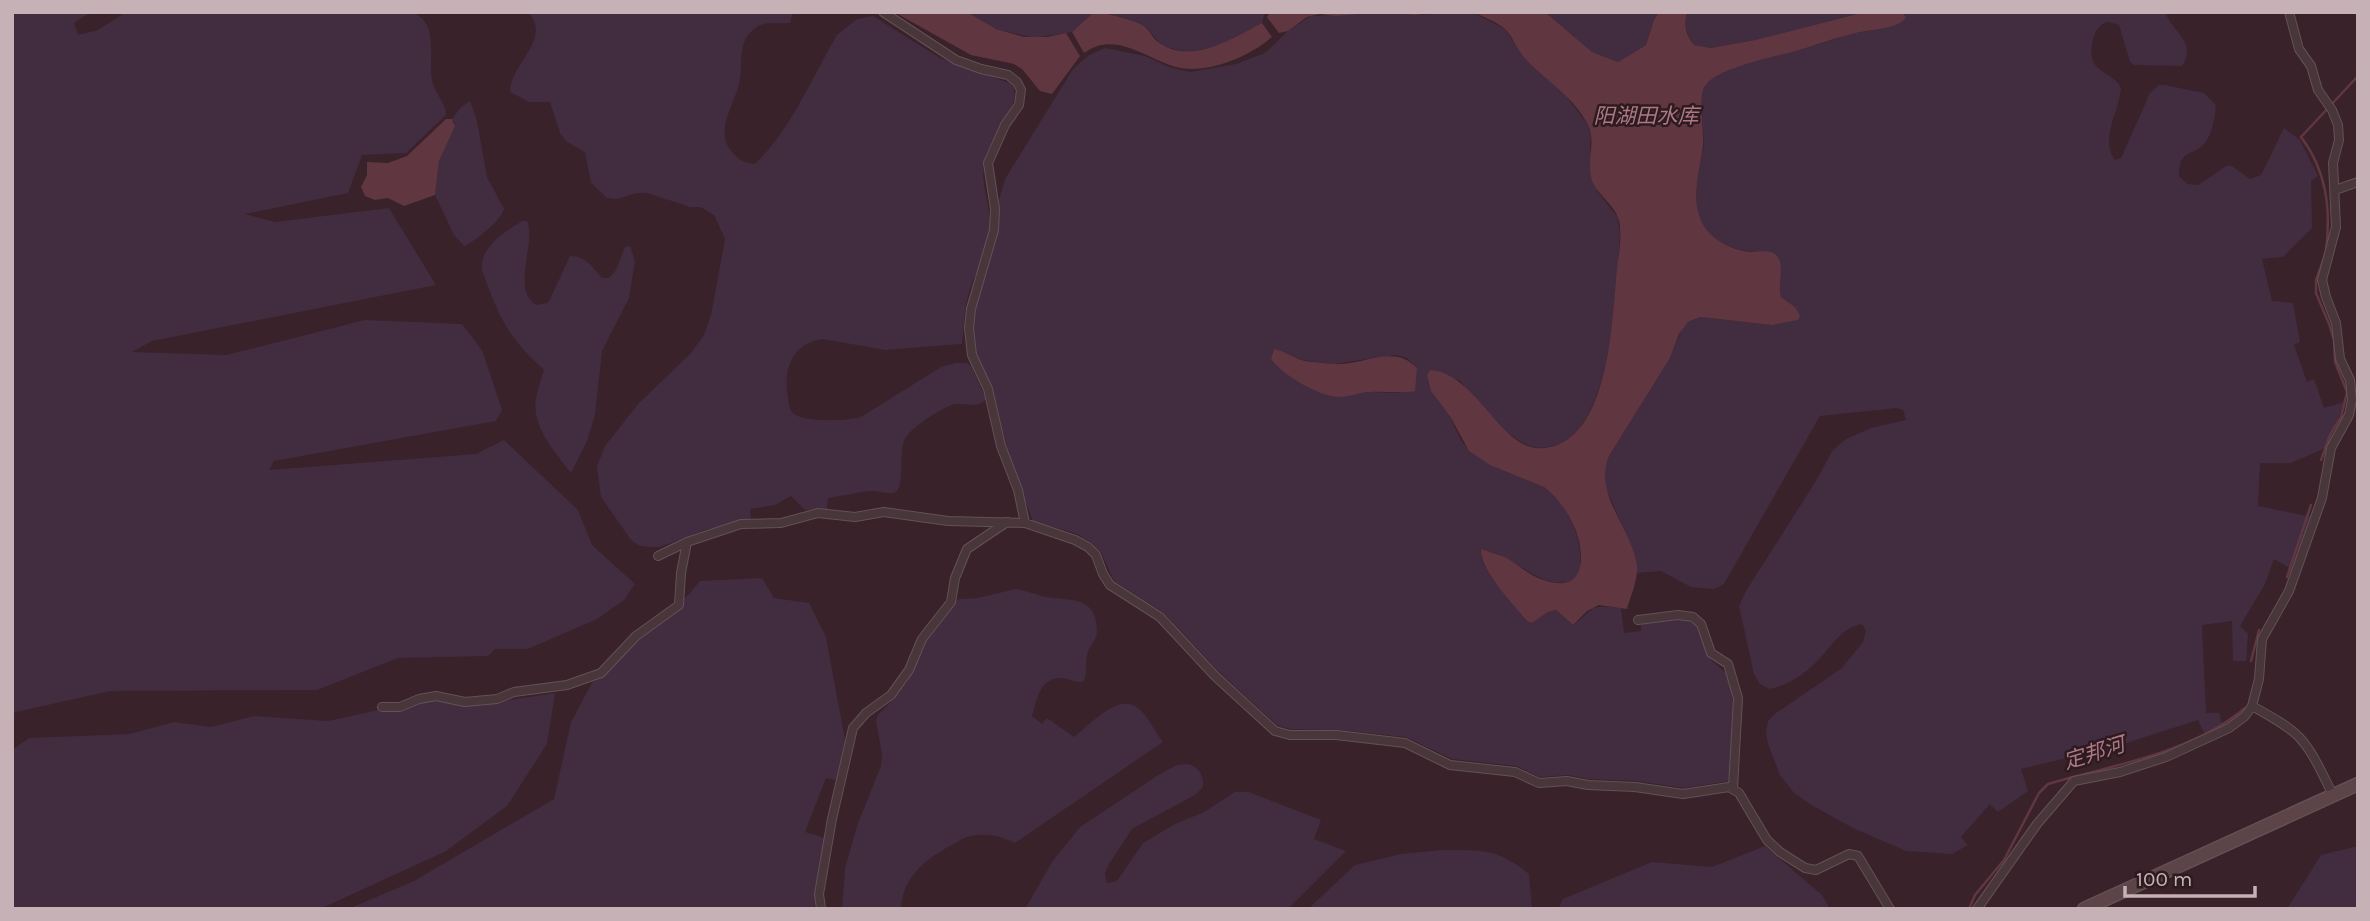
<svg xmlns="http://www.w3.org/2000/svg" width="2370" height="921" viewBox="0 0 2370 921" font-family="Karla,'Noto Sans SC',sans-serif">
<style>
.green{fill:#422c40;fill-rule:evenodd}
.water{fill:#603641}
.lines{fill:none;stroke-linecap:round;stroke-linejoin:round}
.stream{stroke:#603641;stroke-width:2.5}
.street-casing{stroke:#645156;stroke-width:10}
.secondary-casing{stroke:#645156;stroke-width:15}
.street{stroke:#49363b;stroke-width:8}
.secondary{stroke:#5c4449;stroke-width:12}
.labels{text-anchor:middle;stroke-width:5;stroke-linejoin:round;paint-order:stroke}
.water-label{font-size:21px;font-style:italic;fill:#ad7988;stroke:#2e1b20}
</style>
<rect width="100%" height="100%" fill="#392229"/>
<path class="green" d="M12,12h79l-17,11 4,12 20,-5 28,-18h285c31,11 15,48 22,72 3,11 13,19 13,31l-40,38 -44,2 -14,38 -103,21 30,8 114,-14 47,77 -284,56 -20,11 94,3 139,-35 97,4 20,26 20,60 -6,11 -222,40 -5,9 207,-16 28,-14 74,70 14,35 43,39 -11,16 -27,19 -69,30h-33l-7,7 -90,2 -81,32 -207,1 -98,22z
M528,12h265l-3,11c-13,1 -25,-3 -36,6 -17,14 -11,32 -14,51 -4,23 -27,51 -8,72 7,8 12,11 23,12 37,-36 56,-85 82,-129l20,-16 16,-3 67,42 72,26c11,22 -19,50 -26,72 -8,22 4,47 4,69 1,27 -16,46 -22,71 -4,15 -4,32 -6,48l-77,6 -62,-11c-27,3 -39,26 -36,51 1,7 1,16 5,22 8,11 56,9 69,5l80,-50 15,-4h11l4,3 15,33c-8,10 -19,4 -30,5 -13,2 -43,23 -50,33 -9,12 1,54 -13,56 -6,1 -15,-2 -22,-2 -14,1 -29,5 -43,7l-1,11 -22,1 -14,-14 -16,9 -25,4 1,10 -46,11 -45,17h-10l-10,-1 -9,-6 -30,-43 -4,-31 8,-20 33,-42 53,-51 13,-18 7,-20 14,-76 -11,-24 -14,-8h-10l-43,-14h-10l-20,6 -10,-1 -16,-15 -6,-31 -18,-10 -7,-9 -10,-31h-21l-19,-10c0,-28 43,-53 18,-80z
M967,12h127l-22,20 -38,6 -38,-9z
M1101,12h164l-3,11c-30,16 -65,39 -99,22 -9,-5 -11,-14 -19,-19 -12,-7 -30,-10 -43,-14z
M1382,12l33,3 57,-3 33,17 17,26 44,41 22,29 3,10 -1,13 7,43 20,25 3,17c-3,51 -7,194 -64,212 -10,3 -17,4 -26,1 -29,-12 -50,-43 -71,-66l-32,-4c2,15 12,26 21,38 6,9 9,20 15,29 17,23 56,32 81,44 27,21 41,55 35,88 -23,22 -56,-9 -76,-19 -7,-3 -15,-5 -22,-7 -3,21 34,55 46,72l5,2 16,-11 8,-2 17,15c25,-18 13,-20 48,-17l3,25 17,-2v-10l39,-4 15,7 15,35 18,16 4,14 1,28 -3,64 -46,7 -48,-7 -48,-2 -20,-4 -28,2 -24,-11 -64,-7 -46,-22 -69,-7 -46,-1 -13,-3 -59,-54 -55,-59 -50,-32 -13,-29 -10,-10 -14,-8 -44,-13 -21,-54 -18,-69 -20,-48v-40l23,-83 2,-27 6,-21 68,-110 16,-14 16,-7 40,8 24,11 21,5 46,-8 29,-11 23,-22 23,-15zM1274,349l29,11 31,4 61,-9 12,3 10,10 -16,25 -30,-1 -40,4 -24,-10 -30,-20 -6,-7z
M1545,12h114l-5,8 -8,25 -28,17 -26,-10z
M1687,12h178l-110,28 -44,8 -17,-3c-8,-11 -10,-20 -7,-33z
M1903,12h262c7,20 33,30 17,54l-48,-1 -4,-3 -11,-37c-4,-1 -8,-3 -11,-3 -15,2 -19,28 -15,39 5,12 22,14 28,27 -1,22 -22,51 -6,72l6,-2 29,-65 9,-8h6l39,8 12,12c-1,12 -4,29 -11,38 -12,14 -26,5 -26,33l8,8 11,1 28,-19h6l18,13 11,-4 23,-47 16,12 18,36 -7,5 1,47 -29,29 -21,2 10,42 21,2 7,39 -6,3 13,37 7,-3 10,29 20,-6 -16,45 -37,16h-31l-2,43 54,11 -19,53 -19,-11 -9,25 -25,42 8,8 -2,27h-13l-1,-40 -30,4 4,88h13l4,14 -19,6 -6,-13 -81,26 -96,23 7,22 -30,21 -8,-8 -29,33 7,8 -16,9 -46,-3 -53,-23 -40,-22 -19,-13 -14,-18 -12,-31 -2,-11 2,-12 8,-8 66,-45 21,-26 3,-11 -4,-7c-20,4 -28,19 -41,33 -13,15 -32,28 -51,32l-10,-5 -6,-10 -15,-68 7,-15 68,-107 19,-34 13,-11 25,-11 35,-8 -3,-10 -6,-2 -77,8 -96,168 -10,5 -23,-2 -30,-16 -24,2 -3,-19 -28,-66 -2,-18 5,-14 61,-98 12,-30 6,-6 12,-5 72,8 25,-5 -2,-13 -14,-10 -3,-14 2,-10 -17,-21c-23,0 -49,-7 -61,-28 -11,-21 -3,-52 1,-74 3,-16 -6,-51 2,-64 13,-20 71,-29 94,-36 17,-4 34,-11 51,-16 17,-4 42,-4 56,-16z
M470,101l7,20 10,56 17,32c-2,10 -30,34 -40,37l-10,-11 -19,-40 4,-34 16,-38 -3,-4 9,-12z
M522,221h5c10,20 -17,71 10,84l10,-2 3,-4 20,-43c15,0 23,11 32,22h6c10,-5 12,-21 17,-31l5,-1 5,15 -6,37 -27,53 -7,64 -8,26 -16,32c-16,-21 -40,-47 -35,-75 2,-10 5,-19 8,-28 -38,-35 -45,-53 -62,-100 -2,-24 23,-38 40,-49z
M762,578l12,20 35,5 17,34 19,103 -9,40 -10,-2 -21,54 20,6 -11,71h-466l66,-28 140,-82 17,-77 22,-41 96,-87 11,-13z
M1015,589c11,1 20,6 31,8 24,4 51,-2 51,34 0,10 -8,15 -10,24 -2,10 1,18 -4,27 -9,1 -14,-4 -23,-4 -21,1 -23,22 -28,38l10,8 5,-6 27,19c14,-11 42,-42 61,-31 12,7 20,26 28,36l-148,101c-14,-7 -32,-11 -48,-6 -6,2 -13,7 -19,10 -25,14 -45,31 -47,62h-59l3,-41 13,-45 23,-57 1,-12 -6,-33 2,-6 18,-18 12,-16 20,-47 25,-32 6,-3 19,-1z
M555,693l-8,51 -40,62 -61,45 -126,58h-308v-159l17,-12 101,-4 44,-12 37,5 43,-11 74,5 100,-22 43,7z
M1188,764c11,3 16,12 15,23l-8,8 -63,34 -23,35 -4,9 2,10 10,-2 26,-38 32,-19 29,-12 31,-20h14l72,28 -7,19 32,12 -58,58h-263l27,-47 28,-35 83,-55 14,-7z
M1765,846l57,49 8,14h-272l5,-10 89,-37 60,5z
M2358,846v63h-71l34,-54z
M1442,850c40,1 54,-3 87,24l3,35h-224l47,-44 46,-11z"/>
<path class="water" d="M894,12h73l29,17 28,8h23l19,-4 14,23 -28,38 -12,-3 -18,-22 -8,-5 -43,-9z
M1094,12h7c13,4 31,7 43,14 6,4 8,12 14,16 33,24 75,-4 104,-19l10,14c-23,20 -66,38 -96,30 -31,-9 -61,-37 -92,-14l-12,-21z
M1270,12h168l-23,3 -33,-3 -46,4 -16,-2 -13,3 -19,14 -9,2 -12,-16z
M1472,12h73l47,40 26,10 28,-17 8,-25 5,-8h28c-3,13 -2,22 7,33l17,3 44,-8 110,-28h38l3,6c-10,12 -36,11 -50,15 -20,4 -38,12 -57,17 -22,7 -81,17 -94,36 -7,10 -1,44 -2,58 -2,23 -12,51 -3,74 7,20 30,32 51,34 8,0 20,-3 26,4 8,9 0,29 4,41l14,10 5,9 -2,4 -26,5 -72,-8 -12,5 -9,12 -9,24 -61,98c-16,39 23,72 28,110 1,14 -6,29 -10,43l-28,-4 -12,6 -14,14 -17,-15 -8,2 -16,11 -5,-2c-13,-16 -48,-52 -46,-72 9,3 17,5 26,9 9,5 17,13 27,18 36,17 53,3 45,-35 -4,-19 -19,-42 -35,-54l-54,-22 -21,-14 -18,-33 -20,-27 -4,-15 3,-6c48,3 71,84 115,78 62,-7 67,-121 71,-168 1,-19 7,-40 3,-59 -4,-18 -24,-26 -28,-44 -4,-17 5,-36 -3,-52 -14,-29 -45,-46 -65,-69 -7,-8 -10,-19 -18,-27 -8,-7 -23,-13 -33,-17z
M446,119h6l3,7 -16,35 -4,34 -31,11 -16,-8 -13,2 -10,-4 -4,-9 6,-12v-13l21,1 19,-7z
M1274,349c11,2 20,9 31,12 9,1 19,2 28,3 31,2 60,-21 84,4l-2,23c-15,3 -29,0 -44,1 -11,0 -22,5 -33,5 -19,-1 -56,-22 -67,-38z"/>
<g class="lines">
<path class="stream" d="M2326,251c5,-41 1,-80 -25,-114l57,-61
M2321,460l9,-25 11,-18 6,-25 -12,-30 -1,-22 -5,-16 -13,-31v-13l8,-22
M2287,577l24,-72
M2251,661l8,-31
M1969,909l6,-14 29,-35 35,-67 9,-9c65,-19 144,-31 197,-76"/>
<g class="street-casing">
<path id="street" d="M883,12l73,48 25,9 27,6 9,7 4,8 -2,15 -14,20 -17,38 7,46 -1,21 -23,79 -2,19 3,27 16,34 13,57 17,44 7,33
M2335,190l23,-8
M658,556l29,-14 54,-18 40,-1 37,-10 37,4 29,-5 64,9 77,2 50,17 13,7 8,8 7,19 7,11 50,32 55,59 60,55 15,4h46l69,8 45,22 65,7 24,11 28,-2 21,4 47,2 48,7 46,-7 10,6 28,47 13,12 25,16 11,2 33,-16 9,2 32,53
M1638,620l40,-5 15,2 8,7 10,29 17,11 10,34 -5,90
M2252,706c16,9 34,18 47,31 15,16 24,39 34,58
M382,707h18l19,-8 17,-3 29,6 32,-3 17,-7 53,-7 34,-12 35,-37 43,-31 2,-32 6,-31
M821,909l-2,-15 13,-75 21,-91 13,-15 25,-18 18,-25 13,-31 29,-37 4,-24 12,-29 40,-27
M1977,909l60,-85 37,-43 46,-9 46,-15 63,-29 16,-12 7,-10 7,-27 3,-40 27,-48 33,-93 9,-50 18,-33 3,-15 -2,-20 -10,-21 -4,-36 -10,-26 -4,-17 14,-53 -3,-64 6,-23 -1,-15 -6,-15 -14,-20 -7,-24 -12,-17 -10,-37"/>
</g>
<g class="secondary-casing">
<path id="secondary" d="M2084,909l274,-125"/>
</g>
<use href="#street" class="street"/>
<use href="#secondary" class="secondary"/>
</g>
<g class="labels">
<g class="water-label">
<text x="1646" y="123">阳湖田水库</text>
<text transform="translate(2094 753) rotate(-17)" y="7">定邦河</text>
</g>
</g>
<rect width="2370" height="921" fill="none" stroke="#c6b1b6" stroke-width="28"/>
<path d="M2125 886v10h130v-10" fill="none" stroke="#c6b1b6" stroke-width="3.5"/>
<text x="2136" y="886" font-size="21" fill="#c6b1b6" stroke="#2e1b20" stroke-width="5" paint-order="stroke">100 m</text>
</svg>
